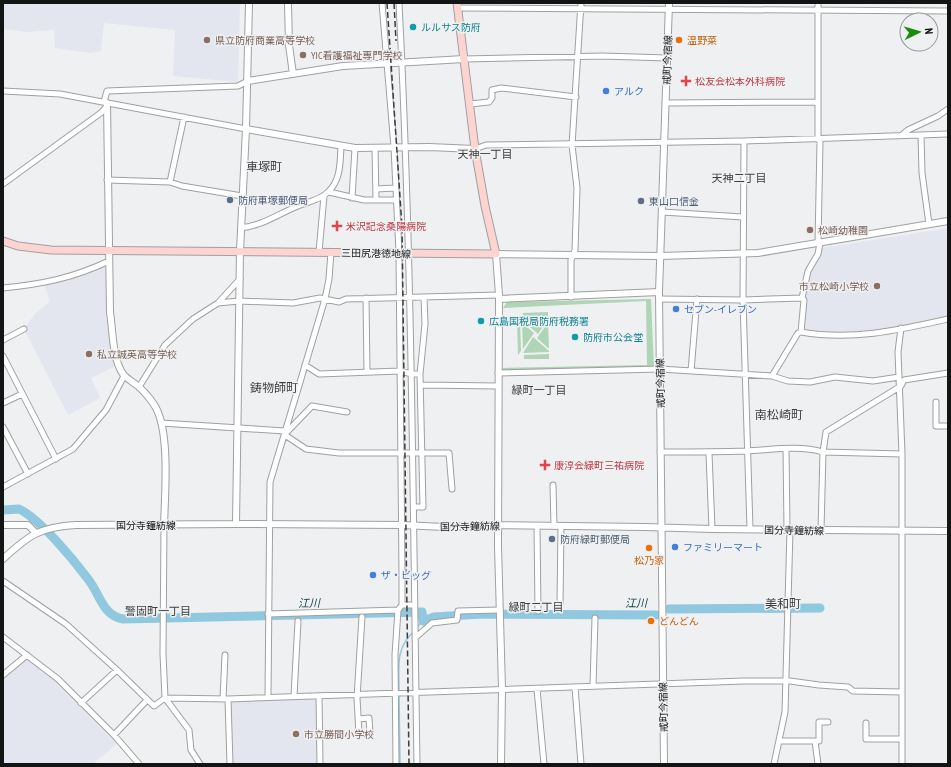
<svg xmlns="http://www.w3.org/2000/svg" width="951" height="767" viewBox="0 0 951 767" font-family="'PT Sans Narrow','Noto Sans JP',sans-serif">
<style>
.built{fill:#e3e6ef}
.green{fill:#afd4b6}
.lines{fill:none;stroke-linecap:round;stroke-linejoin:round}
.stream{stroke:#8fc8df;stroke-width:1.5}
.river{stroke:#8fc8df;stroke-width:9}
.minor-casing{stroke:#9fa0a2;stroke-width:7}
.tertiary-casing{stroke:#9fa0a2;stroke-width:8}
.secondary-casing{stroke:#9fa0a2;stroke-width:9}
.minor{stroke:#fff;stroke-width:5}
.tertiary{stroke:#fff;stroke-width:6}
.secondary{stroke:#fdd4d0;stroke-width:7}
.rail{stroke:#3c3d3d;stroke-width:1.5;stroke-dasharray:6 3;stroke-linecap:butt}
.culture-dot{fill:#0f9aa8;stroke:#eff0f2;stroke-width:1.5}
.education-dot{fill:#8d6e63;stroke:#eff0f2;stroke-width:1.5}
.food-dot{fill:#e8710a;stroke:#eff0f2;stroke-width:1.5}
.health-dot{fill:#e0444e;stroke:#eff0f2;stroke-width:1.5}
.shop-dot{fill:#3f7fe0;stroke:#eff0f2;stroke-width:1.5}
.service-dot{fill:#5c6f8a;stroke:#eff0f2;stroke-width:1.5}
.labels{text-anchor:middle;stroke-width:3;stroke-linejoin:round;paint-order:stroke}
.culture-label{font-size:10px;fill:#0d838f;stroke:#eff0f2;text-anchor:start}
.education-label{font-size:10px;fill:#785e54;stroke:#eff0f2;text-anchor:start}
.food-label{font-size:10px;fill:#c56008;stroke:#eff0f2;text-anchor:start}
.street-label{font-size:10px;fill:#131414;stroke:#eff0f2}
.health-label{font-size:10px;fill:#be3a42;stroke:#eff0f2;text-anchor:start}
.shop-label{font-size:10px;fill:#366cbe;stroke:#eff0f2;text-anchor:start}
.service-label{font-size:10px;fill:#4e5e75;stroke:#eff0f2;text-anchor:start}
.neighbourhood-label{font-size:11px;fill:#3e3e40;stroke:#eff0f2}
.water-label{font-size:11px;font-style:italic;fill:#0b3e4e;stroke:#eff0f2}
.quarter-label{font-size:12px;fill:#3e3e40;stroke:#eff0f2}
</style>
<rect width="100%" height="100%" fill="#eff0f2"/>
<path class="built" d="M3,3h237l-2,79 -65,-6 2,-46 -71,-7 -3,28 -10,2 -36,-5 -1,-18 -27,2 -24,-3z
M948,228v89l-88,17h-36l-20,-4 2,-33h-2l5,-22 14,-27z
M109,261l1,51 8,53 -27,13 9,20 -32,17 -44,-86 11,-15 15,-13 -6,-18z
M27,655l31,24 62,62 -27,23h-90v-89z
M319,696l1,68h-90l-2,-65z"/>
<path class="green" d="M651,299l3,69 -150,3 -3,-3 146,-3 -1,-64 -143,7 4,-6z
M548,312v5l-25,1v-5z
M548,319l-10,15 -16,-14z
M517,320l3,2 1,29 -3,4z
M522,323l12,10 -11,16z
M548,323l1,25h-1l-11,-10z
M533,337l16,14v1l-26,1z
M549,354v5h-25v-4z"/>
<g class="lines">
<path class="stream" d="M417,627l6,-6
M399,691c0,-24 -4,-41 14,-59
M399,695l1,69"/>
<path class="river" d="M3,510l16,-1c21,10 54,50 69,70 12,15 14,36 35,40l299,-7 1,9 11,-4 47,-3 175,1
M669,609l151,-1"/>
<g class="minor-casing">
<path id="minor" d="M382,3l12,144 5,106 3,322v30l-4,5 -3,45 1,109
M399,3c13,253 14,507 18,761
M457,8l491,3
M464,59l138,-3 65,2
M3,91l57,3 186,35
M104,102l3,-11 131,-5 10,-5
M665,103l152,-1
M470,104l19,-2 3,-4v-8l9,-2 75,9
M902,135l6,-5 30,-14 10,-7
M921,135l1,38 7,51
M744,141l-1,159 7,229
M375,148l1,52
M475,149l11,-4 258,-4 204,-7
M107,180l63,2 12,4 60,10
M170,182l14,-65
M3,184l99,-72 4,-5
M376,189l19,-1
M329,192l35,8h32
M352,198l3,-50
M662,212l81,5
M241,228c23,-3 37,-14 57,-22 9,-4 23,-6 30,-14 13,-12 12,-29 13,-46
M818,243l2,-101 -2,-3v-136
M319,252l5,-56
M3,288c40,-4 70,-10 106,-27
M571,297v-37l4,-10 2,-62 -5,-43 9,-142
M366,298l1,74
M659,299l84,1 59,-2
M218,303l21,-2 54,2 27,-5 19,4 7,-3 153,-4
M901,328l-3,24 4,102v310
M801,332c51,9 98,-2 147,-13
M3,340l21,-11
M3,356l53,103
M305,365l14,9 81,-3 12,3h8
M691,371l6,-72
M498,373l162,-4 112,7 16,5 22,1 25,-5 38,4 26,-4
M772,376l26,-43 3,-1 3,-32 -2,-2 6,-27 10,-17 2,-11
M421,385l77,1
M139,387l26,-42 28,-26 25,-16 22,-24
M936,402v24h12
M3,403l19,-9
M161,423l124,8
M3,427l25,47
M285,434l27,-28 35,6
M285,435l21,14 33,4h110l3,36
M786,449l1,80
M660,452c29,0 58,0 86,-1 25,-1 52,-6 77,1l79,2
M709,453l3,76
M553,485l1,41
M3,487l70,-38 33,-39 18,-34
M414,507h9l-3,-133 5,-50 -1,-27
M164,525l-1,129 2,44 24,32 2,20 9,14
M537,526l1,85
M821,530l2,-78 3,-20 75,-46 3,-6 44,-7
M3,581l63,43 51,46 37,36 11,-8 63,1 516,-18h46l29,4 29,2 5,4 49,1
M560,603l1,-77
M402,605h12
M268,614l130,-4
M3,637l55,42 56,56 25,29
M415,638l17,-15 25,-3 1,-9 42,-1
M3,675l24,-20
M593,686l2,-68
M575,687l6,77
M537,689l7,75
M294,696l4,-75
M319,696l1,68
M268,697l2,-215 55,-183 4,-20 2,-27
M223,699l2,-44
M228,699l2,65
M81,703l36,-33
M358,719l11,-1 1,15 -11,1 -2,-36 5,-81
M866,723v16h36
M114,735l33,-35
M779,741h40v-19h9
M815,741l3,23
M774,764l11,-52 5,-182"/>
</g>
<g class="tertiary-casing">
<path id="tertiary" d="M288,3l1,42 4,29
M248,81l95,-15 121,-7
M107,103l3,209c3,19 2,46 13,62 4,5 10,8 15,12 8,7 18,19 21,29 10,28 6,80 5,110
M246,129l109,19 74,-1 46,2
M499,299l160,-7
M236,524l4,-273 6,-122 3,-126
M3,525h25l8,8
M3,559c26,-24 37,-32 73,-34l160,-1 166,1 42,2 54,-2 147,2 67,2 236,2
M501,764l1,-75 -4,-143 1,-251 -3,-41 164,2 98,-3 190,-32
M664,764l-5,-472 10,-289"/>
</g>
<g class="secondary-casing">
<path id="secondary" d="M3,241l15,5 33,4 445,4 -11,-48 -10,-57 -18,-146"/>
</g>
<use href="#minor" class="minor"/>
<use href="#tertiary" class="tertiary"/>
<use href="#secondary" class="secondary"/>
<path class="rail" d="M387,3l15,224 7,537
M394,3l2,38"/>
</g>
<g class="culture-dot">
<circle cx="413" cy="27" r="4"/>
<circle cx="481" cy="321" r="4"/>
<circle cx="575" cy="337" r="4"/>
</g>
<g class="education-dot">
<circle cx="207" cy="40" r="4"/>
<circle cx="303" cy="55" r="4"/>
<circle cx="810" cy="230" r="4"/>
<circle cx="877" cy="286" r="4"/>
<circle cx="89" cy="354" r="4"/>
<circle cx="296" cy="734" r="4"/>
</g>
<g class="food-dot">
<circle cx="679" cy="40" r="4"/>
<circle cx="649" cy="548" r="4"/>
<circle cx="651" cy="621" r="4"/>
</g>
<g class="health-dot">
<path d="M684 75h4v4h4v4h-4v4h-4v-4h-4v-4h4z"/>
<path d="M335 220h4v4h4v4h-4v4h-4v-4h-4v-4h4z"/>
<path d="M543 459h4v4h4v4h-4v4h-4v-4h-4v-4h4z"/>
</g>
<g class="shop-dot">
<circle cx="606" cy="91" r="4"/>
<circle cx="676" cy="309" r="4"/>
<circle cx="675" cy="547" r="4"/>
<circle cx="373" cy="575" r="4"/>
</g>
<g class="service-dot">
<circle cx="230" cy="200" r="4"/>
<circle cx="641" cy="201" r="4"/>
<circle cx="552" cy="539" r="4"/>
</g>
<g class="labels">
<g class="culture-label">
<text x="421" y="31">ルルサス防府</text>
<text x="489" y="325">広島国税局防府税務署</text>
<text x="583" y="341">防府市公会堂</text>
</g>
<g class="education-label">
<text x="215" y="44">県立防府商業高等学校</text>
<text x="311" y="59">YIC看護福祉専門学校</text>
<text x="818" y="234">松崎幼稚園</text>
<text x="869" y="290" text-anchor="end">市立松崎小学校</text>
<text x="97" y="358">私立誠英高等学校</text>
<text x="304" y="738">市立勝間小学校</text>
</g>
<g class="food-label">
<text x="687" y="44">温野菜</text>
<text x="649" y="564" text-anchor="middle">松乃家</text>
<text x="659" y="625">どんどん</text>
</g>
<g class="street-label">
<text transform="translate(667 60) rotate(-88)" y="4">戒町今宿線</text>
<text transform="translate(376 253) rotate(1)" y="4">三田尻港徳地線</text>
<text transform="translate(660 383) rotate(-91)" y="4">戒町今宿線</text>
<text x="146" y="529">国分寺鐘紡線</text>
<text transform="translate(470 526) rotate(-1)" y="4">国分寺鐘紡線</text>
<text transform="translate(794 530) rotate(1)" y="4">国分寺鐘紡線</text>
<text transform="translate(663 707) rotate(-91)" y="4">戒町今宿線</text>
</g>
<g class="health-label">
<text x="695" y="85">松友会松本外科病院</text>
<text x="346" y="230">米沢記念桑陽病院</text>
<text x="554" y="469">康淳会緑町三祐病院</text>
</g>
<g class="shop-label">
<text x="614" y="95">アルク</text>
<text x="684" y="313">セブン-イレブン</text>
<text x="683" y="551">ファミリーマート</text>
<text x="381" y="579">ザ・ビッグ</text>
</g>
<g class="service-label">
<text x="238" y="204">防府車塚郵便局</text>
<text x="649" y="205">東山口信金</text>
<text x="560" y="543">防府緑町郵便局</text>
</g>
<g class="neighbourhood-label">
<text x="485" y="158">天神一丁目</text>
<text x="739" y="182">天神二丁目</text>
<text x="539" y="394">緑町一丁目</text>
<text x="536" y="611">緑町二丁目</text>
<text x="158" y="615">警固町一丁目</text>
</g>
<g class="water-label">
<text transform="translate(309 603) rotate(-1)" y="4">江川</text>
<text x="636" y="607">江川</text>
</g>
<g class="quarter-label">
<text x="264" y="171">車塚町</text>
<text x="274" y="392">鋳物師町</text>
<text x="779" y="419">南松崎町</text>
<text x="783" y="608">美和町</text>
</g>
</g>
<rect width="951" height="767" fill="none" stroke="#131414" stroke-width="8"/>
<g transform="translate(919 32) rotate(85)"><circle r="19" fill="#eff0f2" stroke="#979899"/>
<path d="M0-3L7 15L0 10L-7 15Z" fill="#1b8b0e"/>
<text y="-6" font-size="11" font-weight="bold" text-anchor="middle" fill="#131414">N</text>
</g>
</svg>
